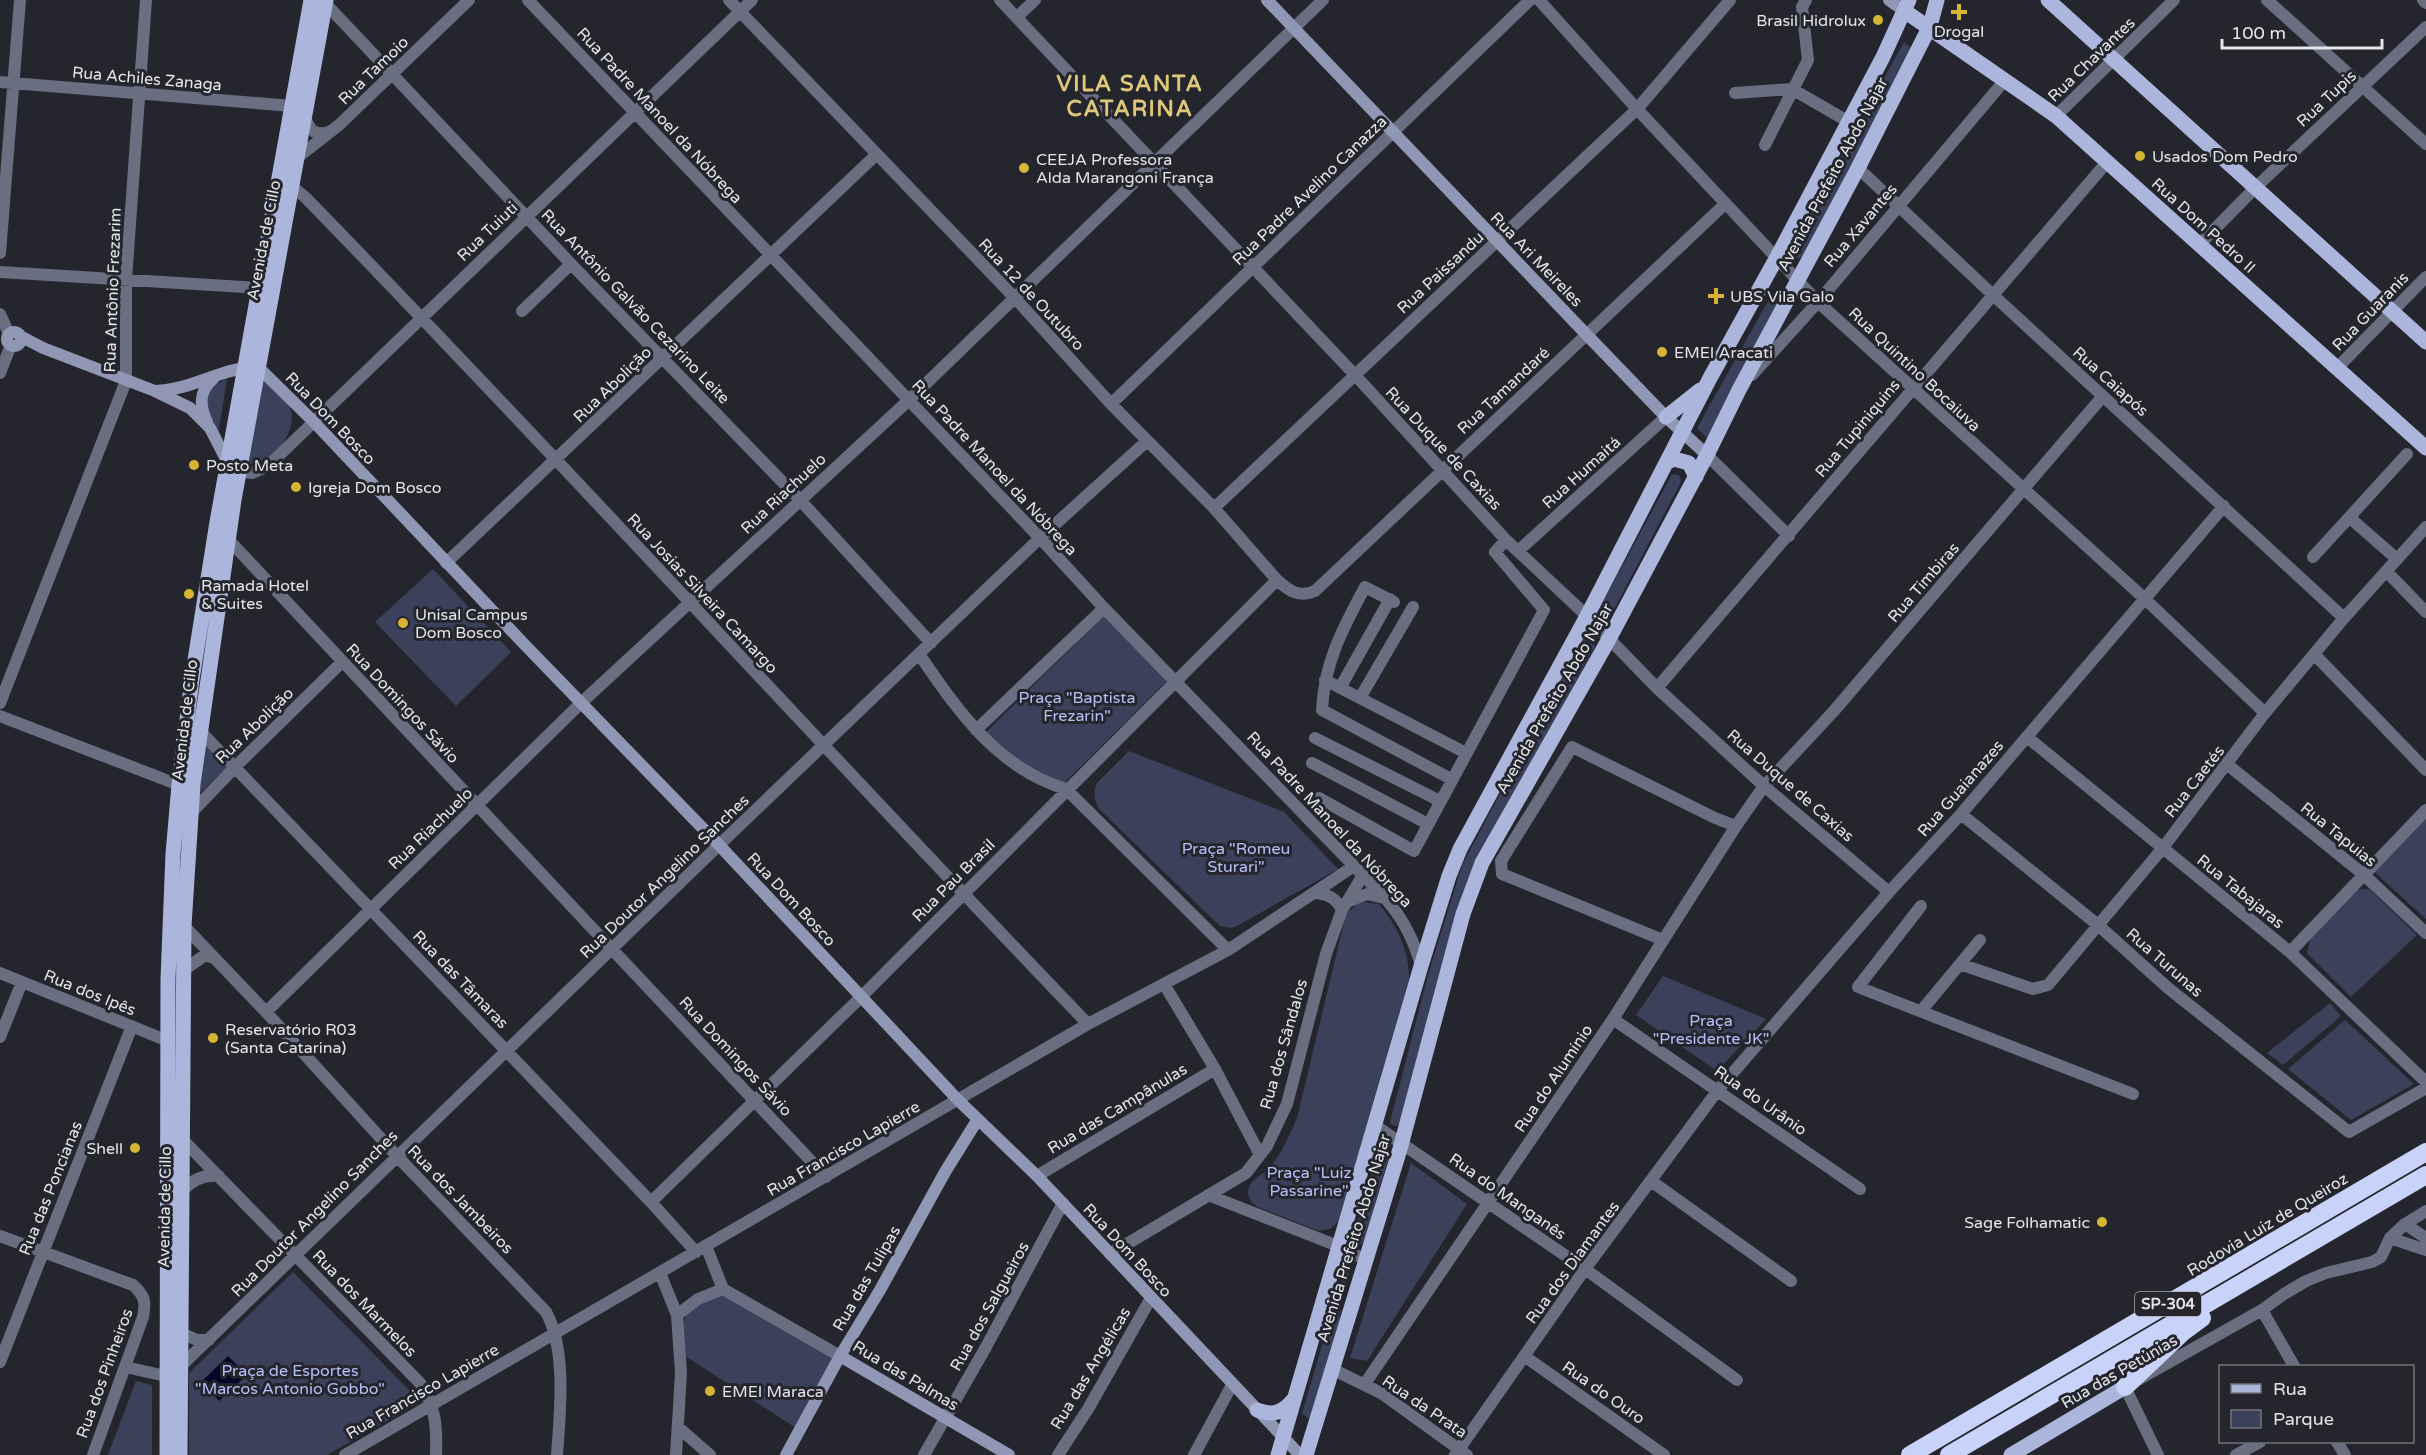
<svg xmlns="http://www.w3.org/2000/svg" width="2426" height="1455" viewBox="0 0 2426 1455" font-family="'Varela Round',sans-serif">
<style>
.green{fill:#3b415a}
.water{fill:#060829}
.lines{fill:none;stroke-linecap:round;stroke-linejoin:round}
.street{stroke:#696e81;stroke-width:12}
.secondary{stroke:#8f97b5;stroke-width:12}
.primary{stroke:#acb6dd;stroke-width:15}
.highway{stroke:#c9d3f9;stroke-width:18}
.poi-dot{fill:#d6b534;stroke:#25262d;stroke-width:2}
.labels{text-anchor:middle;stroke-width:6;stroke-linejoin:round;paint-order:stroke}
.shield{fill:#25262d;stroke:#abacb1;stroke-width:1.5}
.shield-label{font-size:15px;font-weight:bold;fill:#e4e5e9}
.poi-label{font-size:16px;fill:#e4e5e9;stroke:#25262d;text-anchor:start}
.street-label{font-size:16px;fill:#e4e5e9;stroke:#25262d}
.park-label{font-size:16px;fill:#b4c1f8;stroke:#25262d}
.district-label{font-size:22px;font-weight:bold;letter-spacing:1.5px;fill:#dec77b;stroke:#25262d}
</style>
<rect width="100%" height="100%" fill="#25262d"/>
<path class="green" d="M1904,42l9,7 -111,208 -8,2 -5,-8z
M1772,294l7,4 -1,5 -71,135 -10,-10z
M261,377c9,9 24,19 29,31 8,16 -10,46 -24,53 -7,3 -13,3 -19,3z
M227,379l-9,56c-9,-23 -22,-44 9,-56z
M1674,474l6,2 1,6 -72,137 -7,2 -5,-5 1,-5 73,-135z
M433,569l78,83 -55,54 -81,-84z
M1104,616l64,64 -104,103 -44,-19 -35,-31z
M1586,634l9,12 -121,220 -74,256 -3,4 -5,-1 -2,-3 38,-147 34,-110z
M203,744l26,21 -32,31z
M1129,751l155,61 54,57 -103,58 -5,1 -10,-2 -121,-117c-5,-9 -6,-16 -2,-26z
M2426,811v108l-55,-50z
M2369,889l48,46 -66,62 -44,-44 3,-13 44,-50z
M1364,902l15,2c18,22 30,45 30,75l-70,242 -9,8 -11,2 -61,-24c-7,-4 -12,-11 -9,-20 3,-8 14,-13 20,-19 13,-14 20,-33 28,-50l49,-204 11,-10z
M1663,976l103,43 -49,52 -81,-56z
M2330,1003l11,13 -58,49 -16,-12z
M2345,1020l69,64 -63,36 -63,-51z
M1383,1148l5,4v8l-24,81 -8,7 -4,-2 -1,-5 28,-91z
M1411,1163l56,41 -100,157 -17,-3z
M1344,1269l5,4 -8,29 -2,24 -27,94 -10,-6z
M293,1272l116,118 -1,19 -81,46h-138v-82z
M723,1289l117,67 -44,72 -114,-74 1,-33 5,-9z
M136,1381l16,4v70h-44z"/>
<path class="water" d="M228,1356l19,19 -28,26 -17,-20z"/>
<g class="lines">
<path class="street" d="M528,0l512,538 64,70 282,291c18,21 28,41 35,67
M729,0l286,298 96,106 103,104 63,72c12,11 22,18 38,11l410,-387
M1000,0l355,375 151,165 81,76 70,72 107,98 125,106
M1539,0l98,109 181,193 327,297 120,114
M2267,0l159,144
M2423,0l3,3
M321,3l5,1 245,260 229,236 131,143
M1017,17l18,-17
M0,82l292,24
M1735,93l57,-4 57,33
M305,116c4,15 11,21 26,15
M2056,116l118,-116
M1765,145l43,-85 -6,-53 4,-7
M293,161l46,-36 130,-125
M1858,168l135,127 351,323
M287,182l19,16c265,272 519,553 782,826
M2199,245l57,-58 170,-160
M0,253l20,-253
M0,272l259,16
M522,311l49,-47
M0,314l9,20
M2337,368l89,-91
M0,373l11,-28
M1752,375l66,-73 187,-222
M1111,404l419,-404
M1707,455l82,81
M239,471l13,2 16,-7 484,-466
M1214,508l423,-399 93,-109
M2350,518l47,41
M228,539c198,214 399,425 598,638
M1518,551l148,-134
M2313,557l94,-103
M446,563l431,-409
M2386,571l40,41
M1394,602l-29,-15c-22,41 -41,76 -43,123l129,69
M919,654c39,57 78,114 147,135l162,161
M2314,654l112,116
M1325,680l141,73
M1340,688l50,-89
M1657,688l450,-526
M1360,698l53,-91
M0,703l126,-322v-101l20,-280
M0,716l179,69
M976,730l128,-122
M200,731l451,471 45,50
M2027,737l263,215 136,130
M1315,738l125,63
M1312,763l116,61
M2228,765l135,109 63,59
M1319,798l95,53 130,-241 -49,-58 11,-12
M191,813l45,-47 106,-104
M1961,814l137,111 70,63 181,144 77,-44
M1315,893c13,1 21,5 27,17
M1347,902l20,-8 17,4
M1921,906l-63,81 275,107
M184,926l82,86 130,143 150,157c21,38 14,101 11,143
M1663,940l-161,-66 -1,-13 71,-114 143,71 21,8
M2290,952l136,-142
M1960,964l73,25 15,-4 114,-136 103,-136 79,-95 82,-91
M184,970l21,-15 9,3
M0,973l168,68
M1164,984l51,85 45,86
M1921,1011l59,-71
M266,1012l315,-309 328,-303 414,-400
M1613,1019l247,170
M0,1037l22,-55
M1376,1126l209,143 152,111
M183,1140l237,243c16,26 17,42 16,72
M1037,1176l178,-107
M1651,1181l140,100
M182,1191c10,-11 22,-17 37,-15
M1208,1195l130,51 28,14
M651,1202l210,-205 416,-417
M2405,1224l21,14
M0,1236l133,49c12,11 13,17 10,32l-50,138
M2390,1238l36,12
M706,1246l17,43 117,67
M1110,1254l136,-81 21,-27 20,-42 39,-150 16,-44 21,-35
M660,1273l17,42 4,58 -5,82
M2262,1310l32,56
M677,1315l21,-16 25,-10
M181,1333l16,7h12
M1524,1356l140,99
M0,1362l132,-336
M181,1366l538,-521 321,-307 107,-97
M125,1367l41,9
M1332,1369l49,24 86,62
M1364,1385l249,-366 123,-193 28,-40 69,-74 270,-316
M679,1428l31,27
M2337,1442l8,13
M345,1455l743,-431 140,-74 126,-84
M924,1455l62,-108 77,-144
M1058,1455l30,-46 63,-111
M1194,1455l38,-70
M1455,1455l130,-186 133,-179 171,-198 72,-78 263,-308
M2158,1455l-33,-68 137,-77 22,-16 22,-13 20,-8 46,-11 9,-5 9,-19 15,-14 21,-13
M2236,1455l24,-13"/>
<path class="secondary" d="M1267,0l319,334 80,83 41,38
M1889,0l17,12
M7 339a7 7 0 1 1 14 0a7 7 0 1 1-14 0Z
M20,336l23,12 112,43 35,17 20,20 18,35
M155,391c38,-1 67,-24 103,-24l55,54 211,223 195,201 239,255 79,76 263,279
M207,422c-8,-17 -8,-31 6,-43
M840,1356l169,99
M786,1455l54,-99 40,-66 65,-118 33,-53"/>
<path class="primary" d="M2048,0l378,342
M1906,12l150,104 370,332
M1666,417l34,-27
M1667,462l7,-3 15,4 7,14
M1257,1410c16,6 26,3 37,-11
M167,1455l1,-476 5,-125 6,-69 13,-106 25,-157 94,-522
M180,1455l4,-529 9,-142 41,-284 92,-500
M1278,1455l143,-489 28,-90 11,-27 127,-233 123,-238 66,-119 107,-202 26,-57
M1306,1455l94,-306 63,-235 19,-51 127,-224 98,-184 32,-65 119,-222 72,-142 7,-26
M2011,1455l114,-68"/>
<path class="highway" d="M2125,1387l58,-55 19,-14
M1910,1455l516,-303
M1949,1455l477,-280"/>
</g>
<g class="poi-dot">
<path d="M1956 3h6v6h6v6h-6v6h-6v-6h-6v-6h6z"/>
<circle cx="1878" cy="20" r="6"/>
<circle cx="2140" cy="156" r="6"/>
<circle cx="1024" cy="168" r="6"/>
<path d="M1713 287h6v6h6v6h-6v6h-6v-6h-6v-6h6z"/>
<circle cx="1662" cy="352" r="6"/>
<circle cx="194" cy="465" r="6"/>
<circle cx="296" cy="487" r="6"/>
<circle cx="189" cy="594" r="6"/>
<circle cx="403" cy="623" r="6"/>
<circle cx="213" cy="1038" r="6"/>
<circle cx="135" cy="1148" r="6"/>
<circle cx="2102" cy="1222" r="6"/>
<circle cx="710" cy="1391" r="6"/>
</g>
<g class="labels">
<rect class="shield" x="2135" y="1292" width="66" height="24" rx="4.5"/>
<g class="shield-label">
<text x="2168" y="1309">SP-304</text>
</g>
<g class="poi-label">
<text x="1866" y="26" text-anchor="end">Brasil Hidrolux</text>
<text x="1959" y="37" text-anchor="middle">Drogal</text>
<text x="2152" y="162">Usados Dom Pedro</text>
<text x="1036" y="165">CEEJA Professora<tspan x="1036" dy="18">Alda Marangoni França</tspan></text>
<text x="1730" y="302">UBS Vila Galo</text>
<text x="1674" y="358">EMEI Aracati</text>
<text x="206" y="471">Posto Meta</text>
<text x="308" y="493">Igreja Dom Bosco</text>
<text x="201" y="591">Ramada Hotel<tspan x="201" dy="18">&amp; Suites</tspan></text>
<text x="415" y="620">Unisal Campus<tspan x="415" dy="18">Dom Bosco</tspan></text>
<text x="225" y="1035">Reservatório R03<tspan x="225" dy="18">(Santa Catarina)</tspan></text>
<text x="123" y="1154" text-anchor="end">Shell</text>
<text x="2090" y="1228" text-anchor="end">Sage Folhamatic</text>
<text x="722" y="1397">EMEI Maraca</text>
</g>
<g class="street-label">
<text transform="translate(2091 59) rotate(-44)" y="6">Rua Chavantes</text>
<text transform="translate(373 70) rotate(-44)" y="6">Rua Tamoio</text>
<text transform="translate(147 78) rotate(5)" y="6">Rua Achiles Zanaga</text>
<text transform="translate(2326 98) rotate(-43)" y="6">Rua Tupis</text>
<text transform="translate(660 115) rotate(47)" y="6">Rua Padre Manoel da Nóbrega</text>
<text transform="translate(1832 174) rotate(-62)" y="6">Avenida Prefeito Abdo Najar</text>
<text transform="translate(1309 190) rotate(-44)" y="6">Rua Padre Avelino Canazza</text>
<text transform="translate(1860 225) rotate(-50)" y="6">Rua Xavantes</text>
<text transform="translate(2204 225) rotate(42)" y="6">Rua Dom Pedro II</text>
<text transform="translate(487 231) rotate(-44)" y="6">Rua Tuiuti</text>
<text transform="translate(263 240) rotate(-79)" y="6">Avenida de Cillo</text>
<text transform="translate(1537 259) rotate(46)" y="6">Rua Ari Meireles</text>
<text transform="translate(1440 272) rotate(-43)" y="6">Rua Paissandu</text>
<text transform="translate(112 290) rotate(-88)" y="6">Rua Antônio Frezarim</text>
<text transform="translate(1032 294) rotate(47)" y="6">Rua 12 de Outubro</text>
<text transform="translate(636 306) rotate(46)" y="6">Rua Antônio Galvão Cezarino Leite</text>
<text transform="translate(2370 311) rotate(-46)" y="6">Rua Guaranis</text>
<text transform="translate(1915 369) rotate(43)" y="6">Rua Quintino Bocaiuva</text>
<text transform="translate(2111 381) rotate(42)" y="6">Rua Caiapós</text>
<text transform="translate(612 384) rotate(-44)" y="6">Rua Abolição</text>
<text transform="translate(1503 390) rotate(-43)" y="6">Rua Tamandaré</text>
<text transform="translate(331 418) rotate(46)" y="6">Rua Dom Bosco</text>
<text transform="translate(1857 428) rotate(-50)" y="6">Rua Tupiniquins</text>
<text transform="translate(1444 448) rotate(47)" y="6">Rua Duque de Caxias</text>
<text transform="translate(995 467) rotate(47)" y="6">Rua Padre Manoel da Nóbrega</text>
<text transform="translate(1581 472) rotate(-42)" y="6">Rua Humaitá</text>
<text transform="translate(783 493) rotate(-43)" y="6">Rua Riachuelo</text>
<text transform="translate(1923 582) rotate(-49)" y="6">Rua Timbiras</text>
<text transform="translate(703 593) rotate(47)" y="6">Rua Josias Silveira Camargo</text>
<text transform="translate(1554 698) rotate(-60)" y="6">Avenida Prefeito Abdo Najar</text>
<text transform="translate(403 703) rotate(47)" y="6">Rua Domingos Sávio</text>
<text transform="translate(184 720) rotate(-83)" y="6">Avenida de Cillo</text>
<text transform="translate(254 725) rotate(-44)" y="6">Rua Abolição</text>
<text transform="translate(2194 781) rotate(-52)" y="6">Rua Caetés</text>
<text transform="translate(1791 785) rotate(41)" y="6">Rua Duque de Caxias</text>
<text transform="translate(1960 788) rotate(-49)" y="6">Rua Guaianazes</text>
<text transform="translate(1330 819) rotate(47)" y="6">Rua Padre Manoel da Nóbrega</text>
<text transform="translate(430 828) rotate(-44)" y="6">Rua Riachuelo</text>
<text transform="translate(2339 834) rotate(39)" y="6">Rua Tapuias</text>
<text transform="translate(664 876) rotate(-44)" y="6">Rua Doutor Angelino Sanches</text>
<text transform="translate(953 880) rotate(-45)" y="6">Rua Pau Brasil</text>
<text transform="translate(2241 891) rotate(39)" y="6">Rua Tabajaras</text>
<text transform="translate(792 899) rotate(47)" y="6">Rua Dom Bosco</text>
<text transform="translate(2165 962) rotate(41)" y="6">Rua Turunas</text>
<text transform="translate(461 979) rotate(46)" y="6">Rua das Tâmaras</text>
<text transform="translate(90 992) rotate(22)" y="6">Rua dos Ipês</text>
<text transform="translate(1283 1044) rotate(-74)" y="6">Rua dos Sândalos</text>
<text transform="translate(736 1056) rotate(47)" y="6">Rua Domingos Sávio</text>
<text transform="translate(1553 1078) rotate(-56)" y="6">Rua do Alumínio</text>
<text transform="translate(1761 1100) rotate(35)" y="6">Rua do Urânio</text>
<text transform="translate(1117 1108) rotate(-31)" y="6">Rua das Campânulas</text>
<text transform="translate(843 1148) rotate(-30)" y="6">Rua Francisco Lapierre</text>
<text transform="translate(50 1188) rotate(-68)" y="6">Rua das Poncianas</text>
<text transform="translate(1508 1196) rotate(35)" y="6">Rua do Manganês</text>
<text transform="translate(461 1199) rotate(46)" y="6">Rua dos Jambeiros</text>
<text transform="translate(164 1207) rotate(-89)" y="6">Avenida de Cillo</text>
<text transform="translate(314 1213) rotate(-45)" y="6">Rua Doutor Angelino Sanches</text>
<text transform="translate(2267 1224) rotate(-31)" y="6">Rodovia Luiz de Queiroz</text>
<text transform="translate(1353 1238) rotate(-73)" y="6">Avenida Prefeito Abdo Najar</text>
<text transform="translate(1128 1250) rotate(47)" y="6">Rua Dom Bosco</text>
<text transform="translate(1572 1262) rotate(-54)" y="6">Rua dos Diamantes</text>
<text transform="translate(866 1278) rotate(-60)" y="6">Rua das Tulipas</text>
<text transform="translate(365 1303) rotate(46)" y="6">Rua dos Marmelos</text>
<text transform="translate(989 1306) rotate(-61)" y="6">Rua dos Salgueiros</text>
<text transform="translate(1090 1368) rotate(-59)" y="6">Rua das Angélicas</text>
<text transform="translate(2119 1371) rotate(-30)" y="6">Rua das Petúnias</text>
<text transform="translate(104 1373) rotate(-70)" y="6">Rua dos Pinheiros</text>
<text transform="translate(906 1375) rotate(31)" y="6">Rua das Palmas</text>
<text transform="translate(422 1391) rotate(-30)" y="6">Rua Francisco Lapierre</text>
<text transform="translate(1604 1392) rotate(35)" y="6">Rua do Ouro</text>
<text transform="translate(1425 1406) rotate(34)" y="6">Rua da Prata</text>
</g>
<g class="park-label">
<text x="1077" y="703">Praça "Baptista<tspan x="1077" dy="18">Frezarin"</tspan></text>
<text x="1236" y="854">Praça "Romeu<tspan x="1236" dy="18">Sturari"</tspan></text>
<text x="1711" y="1026">Praça<tspan x="1711" dy="18">"Presidente JK"</tspan></text>
<text x="1309" y="1178">Praça "Luiz<tspan x="1309" dy="18">Passarine"</tspan></text>
<text x="290" y="1376">Praça de Esportes<tspan x="290" dy="18">"Marcos Antonio Gobbo"</tspan></text>
</g>
<g class="district-label">
<text x="1130" y="91">VILA SANTA<tspan x="1130" dy="25">CATARINA</tspan></text>
</g>
</g>
<rect x="2219" y="1365" width="195" height="78" fill="#25262d" stroke="#717278" stroke-width="1.5"/>
<rect x="2231" y="1384" width="30" height="9" fill="#acb6dd" stroke="#717278" stroke-width="1.5"/>
<text x="2273" y="1395" font-size="18" fill="#e4e5e9">Rua</text>
<rect x="2231" y="1410" width="30" height="18" fill="#3b415a" stroke="#717278" stroke-width="1.5"/>
<text x="2273" y="1425" font-size="18" fill="#e4e5e9">Parque</text>
<path d="M2222 39v9h160v-9" fill="none" stroke="#e4e5e9" stroke-width="3"/>
<text x="2231" y="39" font-size="18" fill="#e4e5e9" stroke="#25262d" stroke-width="4.5" paint-order="stroke">100 m</text>
</svg>
